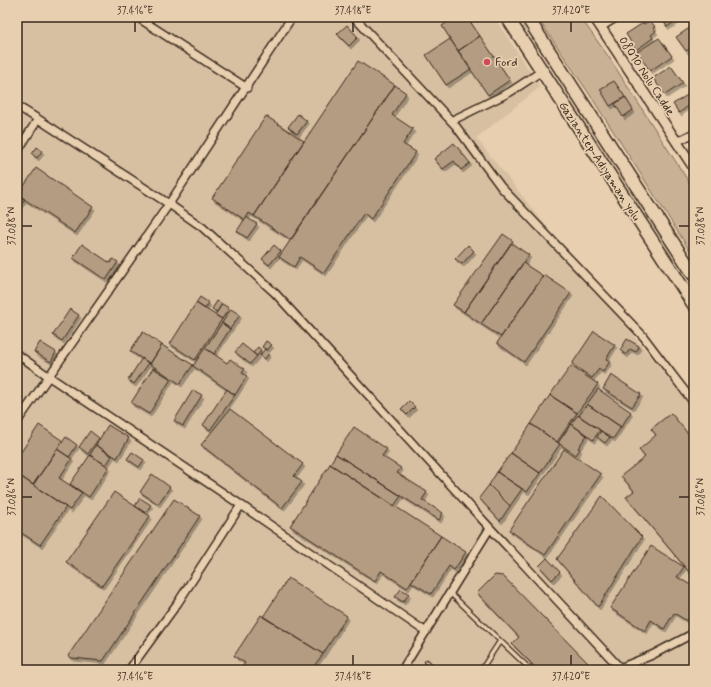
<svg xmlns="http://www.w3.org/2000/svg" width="711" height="687" viewBox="0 0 711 687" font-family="Mynerve,sans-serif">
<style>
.built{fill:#d7c0a2}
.green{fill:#c8b195;stroke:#826e5a}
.building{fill:#b39c82;stroke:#3b2a1e;filter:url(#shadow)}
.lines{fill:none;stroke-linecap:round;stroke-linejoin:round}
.lane-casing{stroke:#3b2a1e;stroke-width:6}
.street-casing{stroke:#3b2a1e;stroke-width:10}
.secondary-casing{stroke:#3b2a1e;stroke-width:12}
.highway-casing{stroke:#3b2a1e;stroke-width:15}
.lane{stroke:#e7cfaf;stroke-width:3.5}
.street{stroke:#e7cfaf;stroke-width:7}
.secondary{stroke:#e7cfaf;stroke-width:9}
.highway{stroke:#e7cfaf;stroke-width:12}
.ticks{fill:none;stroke:#3b2a1e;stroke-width:1.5}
.poi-dot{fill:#d1495b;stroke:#e7cfaf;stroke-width:1.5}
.labels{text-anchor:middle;stroke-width:3.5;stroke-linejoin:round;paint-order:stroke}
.poi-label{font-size:12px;fill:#3b2a1e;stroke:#e7cfaf;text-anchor:start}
.street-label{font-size:12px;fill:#3b2a1e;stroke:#e7cfaf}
.neatline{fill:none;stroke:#3b2a1e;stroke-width:1.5}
.ticks-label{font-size:10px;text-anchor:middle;fill:#3b2a1e}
</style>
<defs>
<filter id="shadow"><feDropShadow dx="2" dy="3" stdDeviation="0" flood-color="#0004"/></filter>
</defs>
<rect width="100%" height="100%" fill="#e7cfaf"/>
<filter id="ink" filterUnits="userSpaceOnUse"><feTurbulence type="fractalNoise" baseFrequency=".025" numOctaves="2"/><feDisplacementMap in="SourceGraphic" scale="8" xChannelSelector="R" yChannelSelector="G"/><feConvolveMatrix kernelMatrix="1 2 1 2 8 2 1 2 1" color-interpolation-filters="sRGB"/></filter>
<g filter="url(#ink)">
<path class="built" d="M17,17h477l46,70 -64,51 218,273v259h-677z"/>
<path class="green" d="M537,17h43l28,39 86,134v67l-104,-162z"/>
<path class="building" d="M455,17h12l13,19 -22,15 -16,-25z
M661,17h21l-15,10z
M650,20l5,7 -2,1 3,3 -5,4 2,3 -17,12 -10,-16 17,-11 1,1z
M347,25l11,12 -9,9 -12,-12z
M694,25v21l-8,5 -10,-14z
M480,36l30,44 -22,15 -30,-44z
M659,38l13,18 -22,15 -13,-19z
M450,39l21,30 -25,16 -20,-30z
M358,61l37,24 -104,155 -37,-24z
M671,66l12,17 -18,12 -12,-17z
M614,81l11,16 -15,9 -10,-17z
M395,85l11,8 -14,22 21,14 -10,15 13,8 -45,67 -7,-6 -40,60 -24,-16 -6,10 -15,-10z
M692,92l2,3v7l-15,11 -6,-9z
M625,97l8,13 -10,7 -8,-13z
M298,114l9,7 -10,13 -9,-7z
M266,116l38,25 -50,75 -5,-3 -4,7 -33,-22z
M454,143l16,20 -9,7 -7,-9 -11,8 -9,-10z
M37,147l5,4 -5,7 -5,-4z
M36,168l57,39 -18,26 -57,-38z
M17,194l8,5 -7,9 -1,-1z
M246,217l11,7 -10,14 -10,-7z
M503,234l10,7 -49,71 -11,-7z
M511,243l18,12 -48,69 -17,-12z
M82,244l28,19 3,-4 5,3 -12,18 -33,-22z
M274,245l7,6 -12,14 -7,-6z
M468,245l6,6 -12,13 -7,-5z
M523,263l20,13 -42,61 -20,-13z
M544,275l27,18 -47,69 -27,-19z
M200,297l9,6 -4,6 -9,-6z
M217,301l5,3 -5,8 -5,-3z
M196,303l26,16 -27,41 -25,-16z
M222,304l7,4 -7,11 -7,-4z
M70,309l9,6 -17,26 -9,-6z
M231,309l9,6 -10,14 -8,-6z
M222,323l8,6 -16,25 -9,-6z
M594,331l21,14 -9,14 4,2 -7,11 -4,-3 -7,9 -20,-14z
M143,332l19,13 -12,19 -20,-13z
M627,339l12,7 -3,6 -6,-3 -4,6 -6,-5z
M266,341l6,4 -5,5 -5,-3z
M40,342l16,10 -5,10 -17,-10z
M242,344l15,12 -7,8 -15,-12z
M162,345l31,20 -13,19 -30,-20z
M258,347l3,3 -4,6 -4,-3z
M205,348l22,15 3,-4 15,10 -3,4 5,3 -12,19 -42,-29z
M265,349l4,4 -4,6 -5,-4z
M142,358l7,5 -15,21 -6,-4z
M571,366l27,18 -21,29 -27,-18z
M153,368l18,11 -22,35 -18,-11z
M611,375l30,19 -9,13 -29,-18z
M227,389l8,6 -25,35 -7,-5z
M598,389l33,23 -10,15 -34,-23z
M193,390l9,5 -19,31 -9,-5z
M550,395l27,18 -20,29 -26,-18z
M409,401l6,6 -8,8 -6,-6z
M587,404l34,23 -8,12 -34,-23z
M230,409l73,55 -9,12 8,6 -20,26 -81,-63z
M671,413l23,28v137l-68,-81 8,-6 -13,-15 24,-19 -6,-7 17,-15 -5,-6z
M578,415l22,15 -7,10 -22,-16z
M531,424l29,20 -20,29 -29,-20z
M571,424l16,11 -9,13 2,1 -4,6 -18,-12z
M39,425l24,16 -30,44 -16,-11v-16z
M108,425l21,13 -12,20 -21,-13z
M354,427l33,22 -5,7 19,12 -4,5 30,19 -5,8 21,13 -4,7 -103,-66z
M90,431l9,7 -11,16 -9,-7z
M601,431l9,6 -5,6 -8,-6z
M66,437l11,8 -8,12 -12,-8z
M96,445l16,11 -6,9 -16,-10z
M57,449l15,10 -13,19 23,15 -12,17 -37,-25z
M564,449l37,25 -56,81 -36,-25z
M132,452l12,8 -5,7 -12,-8z
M511,453l29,20 -13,19 -30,-20z
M336,454l65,42 -7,10 -64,-42z
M90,455l19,12 -20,30 -19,-13z
M330,464l111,72 -34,52 -26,-17 -6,10 -85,-55z
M497,472l25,17 -12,17 -21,-21z
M17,474l49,33 -26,38 -23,-15z
M152,474l18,13 -12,17 -18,-12z
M489,485l21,21 -10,15 -21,-23z
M114,492l36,24 -48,70 -36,-24z
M602,496l40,41 -44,70 -41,-48z
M140,498l11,7 -6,8 -10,-7z
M174,499l26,17 -97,145 -31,-3 -4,-2z
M441,536l25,16 -12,18 -5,-4 -18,28 -20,-12z
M651,546l33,21 -7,10 17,10v23l-7,11 -13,-8 -10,16 -13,-9 -6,11 -35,-23z
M547,558l13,14 -8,8 -13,-14z
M495,575l8,1 85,87 2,7h-52l-26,-26 7,-7 -42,-44z
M288,578l59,38 -24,38 -60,-37z
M401,589l8,5 -6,8 -8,-5z
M261,615l62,39 -12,16h-71l5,-7 -11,-7z"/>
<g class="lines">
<g class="lane-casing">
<path id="lane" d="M450,593l81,77
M427,662l8,8
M481,670l19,-29"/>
</g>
<g class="street-casing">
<path id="street" d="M137,17l110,71
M354,17l101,108 46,62 142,149 28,37 23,30
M601,27l16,-10
M17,106l21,13 131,85 33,23 73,66 215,235 130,140
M451,121l59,-29 32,-21
M676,142l18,-9
M17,152l21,-33
M17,354l31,22 193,129 185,127
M17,422l152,-218 123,-187
M129,670l48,-66 64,-99
M402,670l88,-142
M617,670l3,-2 32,-13 42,-22"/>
</g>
<g class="secondary-casing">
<path id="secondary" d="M594,17l100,151"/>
</g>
<g class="highway-casing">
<path id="highway" d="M507,17l187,288
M527,17l167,258"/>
</g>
<use href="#lane" class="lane"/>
<use href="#street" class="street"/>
<use href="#secondary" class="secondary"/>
<use href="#highway" class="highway"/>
</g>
</g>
<path class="ticks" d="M135,22v10M353,22v10M571,22v10M22,226h10M679,226h10M22,497h10M679,497h10M135,655v10M353,655v10M571,655v10"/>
<circle class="poi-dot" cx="487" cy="62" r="4"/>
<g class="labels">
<g class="poi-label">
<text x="495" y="66">Ford</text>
</g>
<g class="street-label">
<text transform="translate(647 76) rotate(57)" y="4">08010 Nolu Cadde</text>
<text transform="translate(600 161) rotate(57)" y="4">Gaziantep-Adıyaman yolu</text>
</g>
</g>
<rect width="711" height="687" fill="none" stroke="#e7cfaf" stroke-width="44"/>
<rect x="22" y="22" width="667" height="643" class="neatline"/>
<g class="ticks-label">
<text x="135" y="14">37.416°E</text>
<text x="353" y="14">37.418°E</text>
<text x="571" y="14">37.420°E</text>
<text transform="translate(11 226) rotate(-90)" y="4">37.088°N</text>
<text transform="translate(700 226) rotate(-90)" y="4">37.088°N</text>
<text transform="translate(11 497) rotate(-90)" y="4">37.086°N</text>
<text transform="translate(700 497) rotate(-90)" y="4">37.086°N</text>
<text x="135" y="680">37.416°E</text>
<text x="353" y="680">37.418°E</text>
<text x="571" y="680">37.420°E</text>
</g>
</svg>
